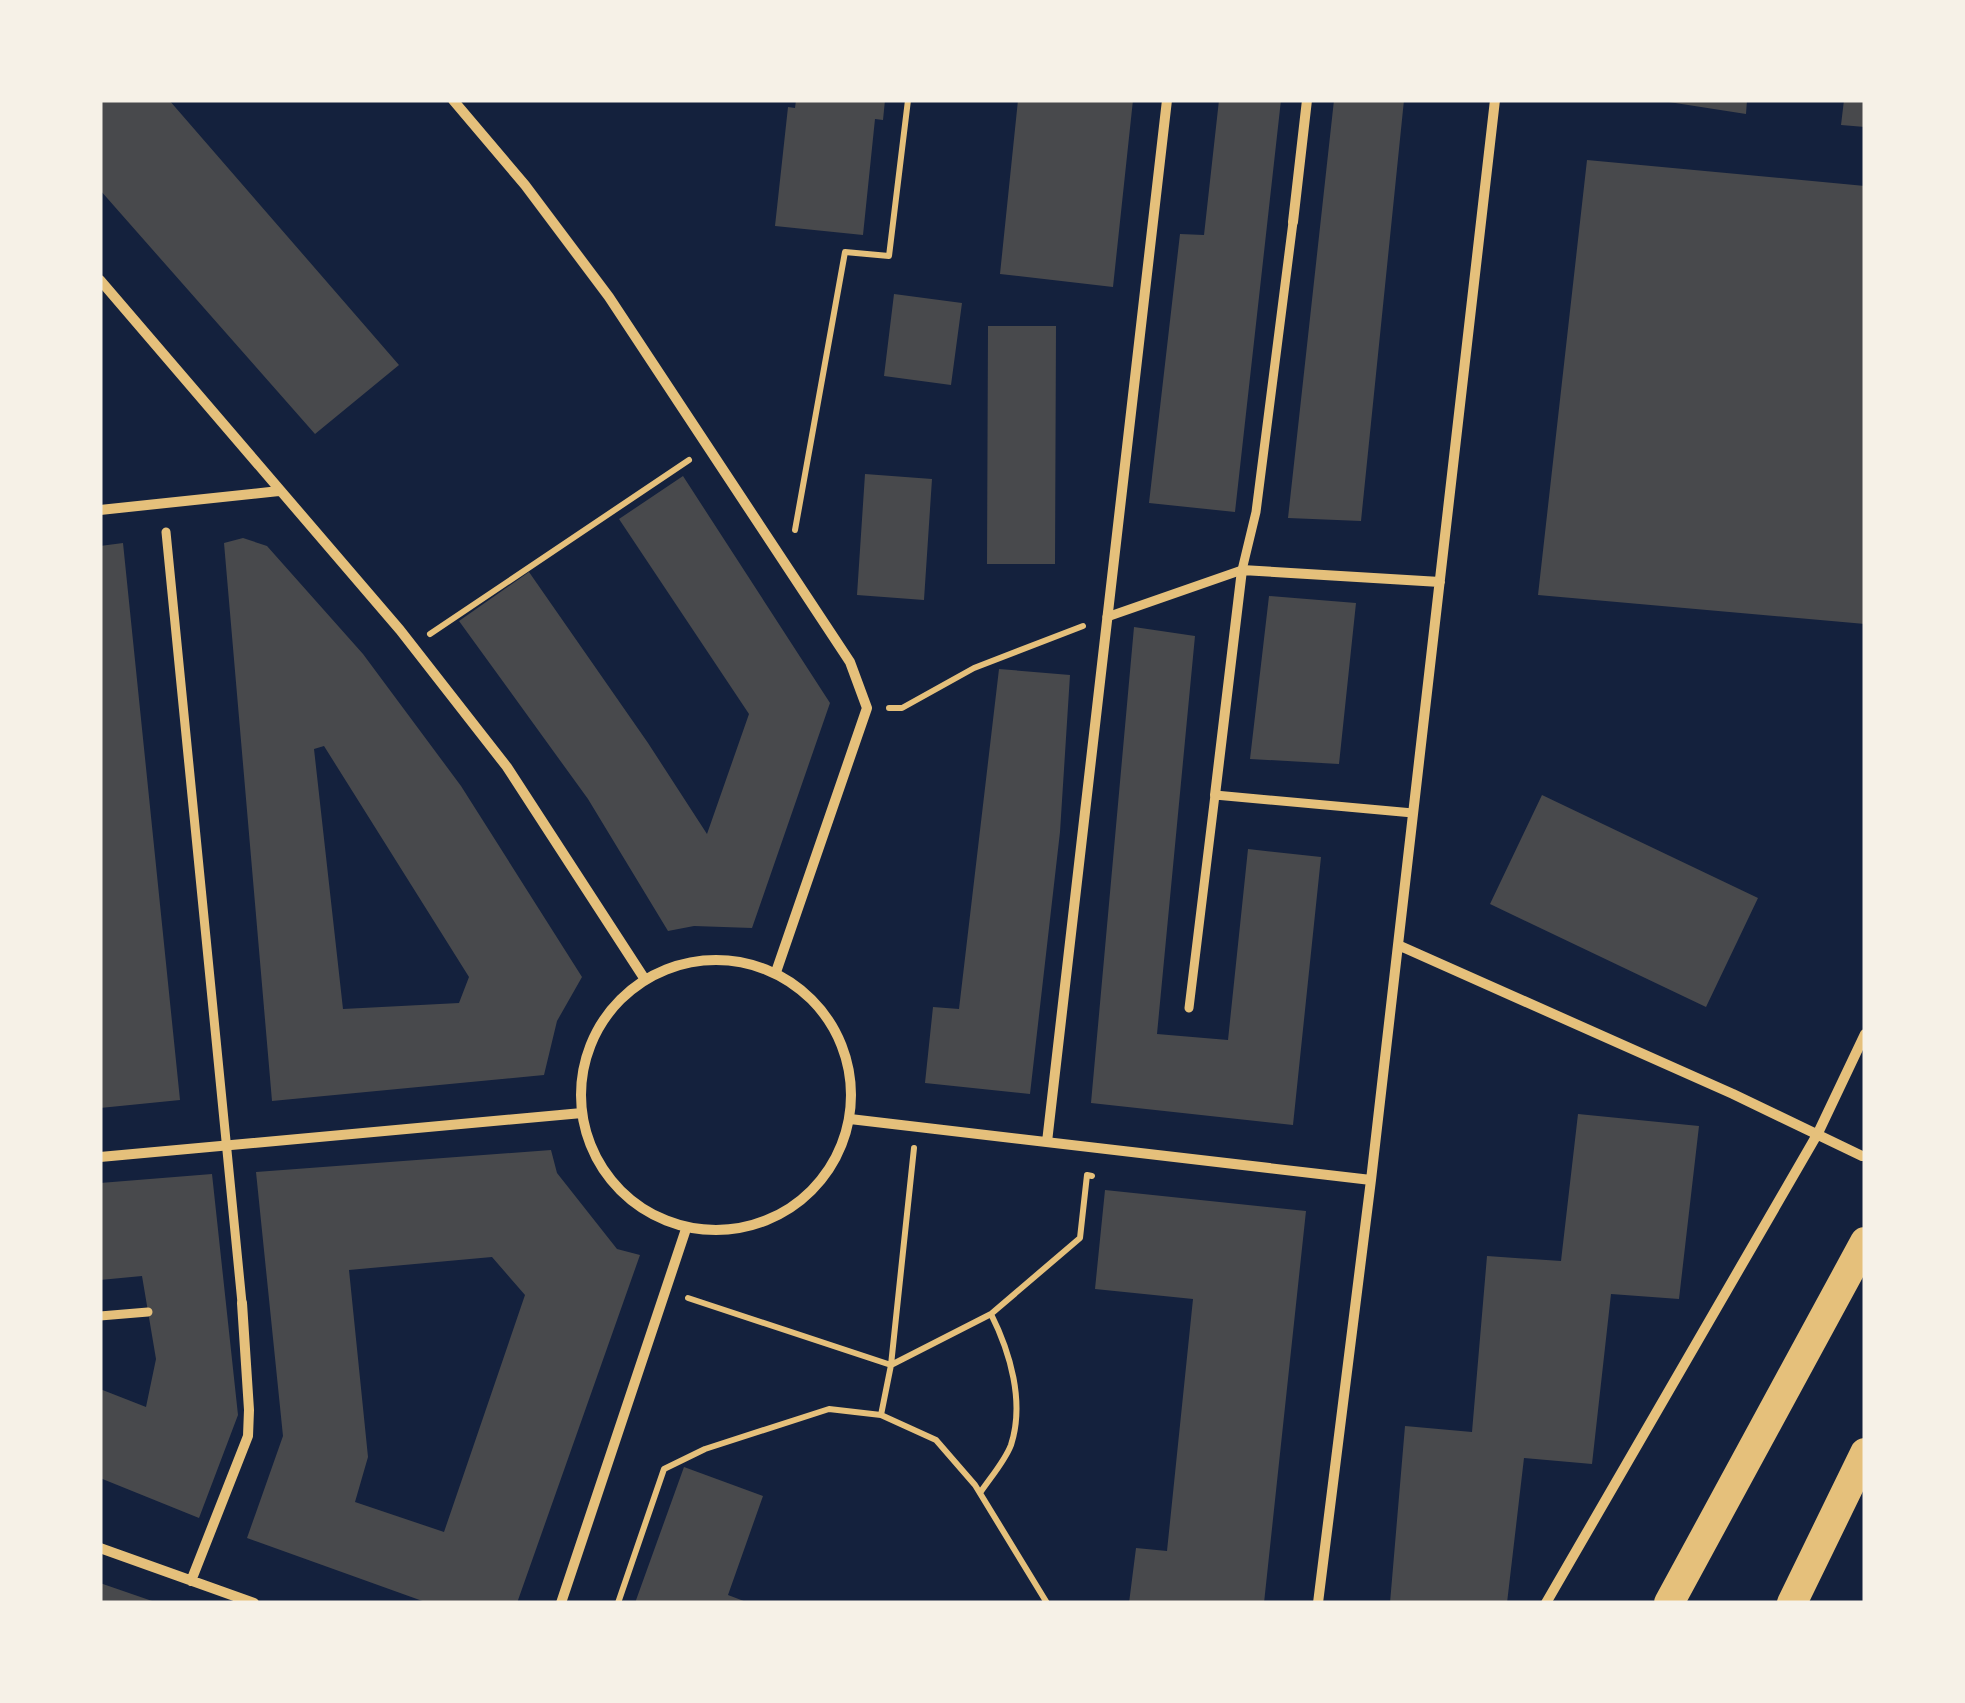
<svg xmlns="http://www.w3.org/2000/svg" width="1965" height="1703" viewBox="0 0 1965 1703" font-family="'IBM Plex Serif',serif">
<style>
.building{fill:#48494c;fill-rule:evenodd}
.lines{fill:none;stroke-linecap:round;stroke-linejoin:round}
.path{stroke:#e5c07b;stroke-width:6}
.pedestrian{stroke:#e5c07b;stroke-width:9}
.minor{stroke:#e5c07b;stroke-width:10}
.motorway{stroke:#e5c07b;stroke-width:30}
</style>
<rect width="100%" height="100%" fill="#14213d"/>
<path class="building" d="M100,100h69l230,265 -84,69 -215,-244z
M796,100h89l-2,20 -8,-1 -12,116 -88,-9 13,-119 7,1z
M1018,100h115l-20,187 -113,-13z
M1219,100h62l-46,412 -86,-9 31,-269 24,1z
M1334,100h70l-43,421 -73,-3z
M1656,100h91l-1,14z
M1844,100h21v27l-24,-2z
M1587,160l278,26v438l-327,-29z
M894,294l68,9 -11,82 -67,-9z
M988,326h68l-1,238h-68z
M865,474l67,5 -8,121 -67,-5z
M683,476l147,227 -78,225 -58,-2 -26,5 -80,-132 -129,-178 70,-49 119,171 59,91 42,-120 -130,-195z
M243,538l24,8 96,108 98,132 121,191 -25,44 -13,54 -272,26 -48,-558zM324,746l145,231 -10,26 -116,6 -29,-260z
M123,543l57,557 -80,8v-562z
M1269,596l87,7 -17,161 -89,-5z
M1134,627l61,9 -38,398 71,6 20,-191 73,8 -28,268 -202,-22z
M999,669l71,6 -10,157 -30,262 -105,-11 8,-76 26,2z
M1542,795l216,103 -52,109 -216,-103z
M1578,1114l121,12 -20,173 -68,-5 -19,170 -68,-6 -17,145h-117l15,-177 67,6 15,-176 74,5z
M551,1150l6,23 60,76 23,6 -123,348h-89l-181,-65 36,-102 -27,-264zM492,1257l33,38 -81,237 -89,-30 13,-45 -19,-187z
M212,1174l26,241 -39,103 -99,-40v-89l46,18 10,-48 -14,-83 -42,4v-97z
M1105,1190l201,21 -42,392h-135l7,-55 31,3 26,-252 -98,-10z
M684,1467l79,29 -35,99 21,8h-114z
M100,1583l55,19v1h-55z"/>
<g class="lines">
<path class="path" d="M795,530l50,-278 44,4 19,-156
M430,634l259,-174
M889,708h13l72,-40 109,-42
M688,1298l203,67 23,-217
M881,1415l10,-50 100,-51 89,-76 7,-63 5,1
M980,1493c10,-15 25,-32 31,-48 14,-43 -1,-93 -20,-131
M618,1603l46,-134 41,-20 124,-40 52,6 55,25 39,45 72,118"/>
<path class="pedestrian" d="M166,532l76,771
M1107,617l135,-47 14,-58 37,-290
M1189,1008l26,-213 198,18
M100,1316l48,-4"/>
<path class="minor" d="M453,100l72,85 84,112 241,365 17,46 -91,264
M1293,222l14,-122
M100,280l300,350 107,137 137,211
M100,510l179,-19
M1215,795l27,-225 198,12
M1398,945l335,149 129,62
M581 1095a135 135 0 1 1 270 0a135 135 0 1 1-270 0Z
M850,1119l521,61
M1047,1142l120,-1042
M100,1157l482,-44
M100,1548l154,55
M191,1581l57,-145 1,-26 -7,-107
M561,1603l125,-374
M1318,1603l53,-423 124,-1080
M1546,1603l272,-470 47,-99"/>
<path class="motorway" d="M1669,1603l196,-361
M1792,1603l73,-150"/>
</g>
<rect width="1965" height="1703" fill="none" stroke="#f6f1e7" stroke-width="205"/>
</svg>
